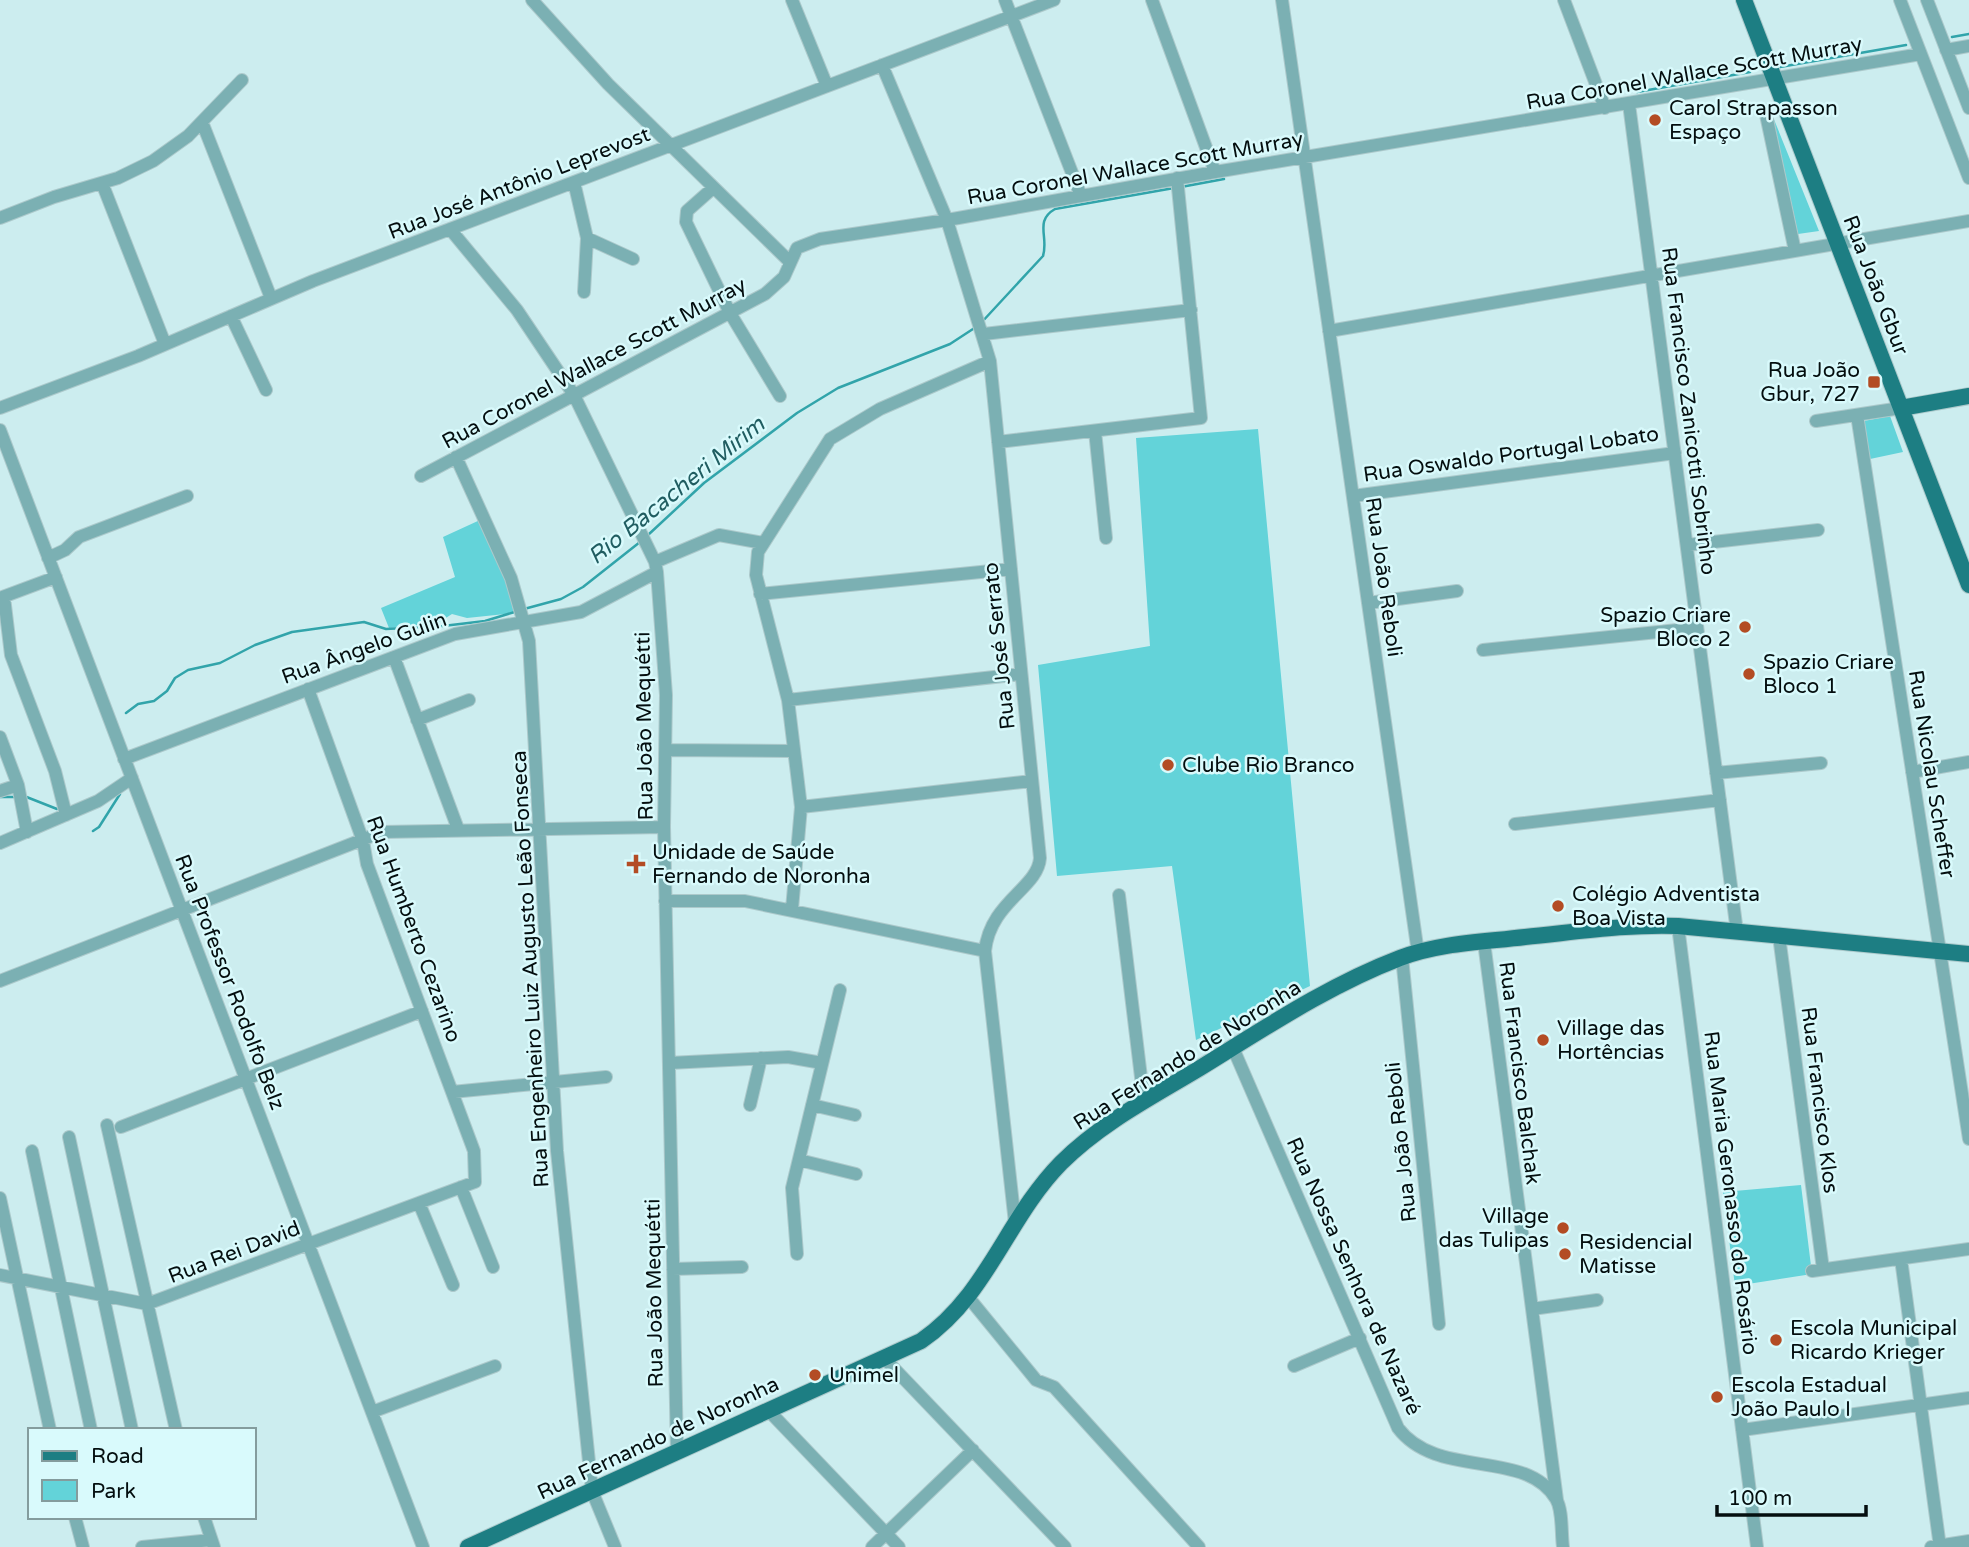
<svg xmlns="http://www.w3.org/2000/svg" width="1969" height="1547" viewBox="0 0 1969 1547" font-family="'Varela Round',sans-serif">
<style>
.green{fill:#63d3d9}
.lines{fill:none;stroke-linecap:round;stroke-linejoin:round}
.stream{stroke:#31a4aa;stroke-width:2.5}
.minor-casing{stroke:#acc9cb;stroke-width:14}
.major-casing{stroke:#acc9cb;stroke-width:18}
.minor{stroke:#7bb0b3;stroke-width:12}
.major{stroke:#1d7e83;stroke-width:16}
.poi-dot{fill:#b34c24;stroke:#d9fafc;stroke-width:2.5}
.labels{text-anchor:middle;stroke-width:5;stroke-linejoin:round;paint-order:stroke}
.street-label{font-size:21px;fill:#040e0f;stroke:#d9fafc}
.poi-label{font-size:21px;fill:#040e0f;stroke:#d9fafc;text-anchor:start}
.water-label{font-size:23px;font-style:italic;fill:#205d61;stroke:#d9fafc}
</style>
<rect width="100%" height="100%" fill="#ccedef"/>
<path class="green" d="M1773,117l46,114 -21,3z
M1890,416l13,36 -33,7 -6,-38z
M1258,429l52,557 -114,54 -24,-174 -115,10 -19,-211 112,-19 -14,-208z
M480,520l27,63 7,30 -47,5 -15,-4 -14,9 -49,5 -8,-20 74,-31 -12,-40z
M1801,1185l11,89 -77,12 -12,-94z"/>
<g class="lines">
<path class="stream" d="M1952,37l17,-3
M1780,67l126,-22
M1637,92l113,-20
M1181,187l43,-8
M981,323l62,-67c6,-19 -9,-35 12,-47l119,-21
M648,535l56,-52 93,-70 41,-25 112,-44 26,-17
M524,609l37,-10 22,-12 57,-45
M126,713l12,-9 16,-3 13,-10 8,-13 13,-8 32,-7 35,-18 37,-13 72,-10 22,7 57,-3 42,-5 33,-10
M24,796l33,13
M0,797h18
M93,831l6,-4 21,-33"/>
<g class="minor-casing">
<path id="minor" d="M532,0l76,84 182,178
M792,0l35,86
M1005,0l76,196
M1152,0l63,172
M1282,0l136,953
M1564,0l41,108
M1900,0l69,178
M1927,0l42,108
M1946,50l23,-4
M882,65l65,155 43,141 50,497c-2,30 -50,44 -55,93l30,272
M1629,104l108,828
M1765,110l30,141
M202,122l69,176
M574,182l13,56 -3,54
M102,183l63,161
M713,188l-26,23 -1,11 44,91 50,83
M0,218l54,-21 64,-19 35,-17 35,-25 54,-56
M450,229l67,81 57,85 81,167 2,10 9,123 -2,132 13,625
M587,238l46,21
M231,316l35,74
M1329,331l640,-110
M984,334l207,-24
M0,408l138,-52 175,-75 741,-281
M1857,415l112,724
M1816,421l85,-13
M0,430l423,1117
M1095,431l11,107
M998,442l203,-24 -24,-240
M456,457l55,121 18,63 28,510 35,340 23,56
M421,476l344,-182 19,-17 13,-29 23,-9 127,-19 268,-48 706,-118
M1353,496l322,-43
M1687,545l131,-15
M48,558l17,-8 14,-13 108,-41
M655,562l64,-27 44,8
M760,594l251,-25
M4,597l7,58 44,116 11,44
M0,598l56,-21
M1368,603l89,-12
M1483,650l214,-22
M394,657l64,172
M788,700l233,-26
M417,720l52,-20
M0,737l18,48 9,47
M666,750l128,1
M124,759l331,-125 126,-22 76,-40
M1912,772l57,-10
M1716,773l105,-10
M0,791l18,-6
M801,807l231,-26
M1515,824l205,-24
M0,843l98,-42 34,-23
M1119,895l25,207
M665,901h80l240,50
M792,909l9,-102 -13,-107 -32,-125 2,-23 72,-113 50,-30 110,-48
M1678,926l79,621
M1779,936l44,333
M1484,942l73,558
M1402,957l37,367
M0,981l382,-149 282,-5
M1233,1048l165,380c39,52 128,20 158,71 7,11 5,34 7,48
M669,1063l119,-6 34,6
M452,1092l154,-15
M750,1105l11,-47
M812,1105l43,10
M107,1125l69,305
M121,1127l301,-116
M69,1137l63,293
M32,1151l59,279
M799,1160l57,14
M461,1187l32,80
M0,1198l50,232
M419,1203l34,82
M797,1254l-5,-66 48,-198
M1901,1259l39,288
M673,1269l69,-2
M1812,1271l157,-22
M0,1275l147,29 328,-122 -1,-31 -107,-287 -4,-23 -55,-152
M969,1298l67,82 18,7 145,160
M1532,1309l65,-9
M886,1360l179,187
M1294,1366l66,-28
M768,1410l131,137
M372,1412l123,-46
M1742,1430l227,-32
M75,1517l8,30
M204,1517l10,30
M142,1547l69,-7
M872,1547l101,-97
M1931,1547l38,-6"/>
</g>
<g class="major-casing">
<path id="major" d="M1744,0l225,585
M1901,408l68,-12
M468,1547l453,-206c67,-46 85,-122 140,-178 40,-40 91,-66 139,-95 65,-40 129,-83 200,-110 39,-15 84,-16 125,-21 51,-5 102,-13 153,-11l291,28"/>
</g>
<use href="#minor" class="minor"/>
<use href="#major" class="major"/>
</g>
<g class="poi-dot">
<circle cx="1655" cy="120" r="7"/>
<rect x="1867" y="375" width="14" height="14" rx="3.5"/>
<circle cx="1745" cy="627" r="7"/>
<circle cx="1749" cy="674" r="7"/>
<circle cx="1168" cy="765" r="7"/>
<path d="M632.5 853.5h7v7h7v7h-7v7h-7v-7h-7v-7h7z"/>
<circle cx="1558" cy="906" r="7"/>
<circle cx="1543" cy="1040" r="7"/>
<circle cx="1563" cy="1228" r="7"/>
<circle cx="1565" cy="1254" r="7"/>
<circle cx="1776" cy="1340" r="7"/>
<circle cx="815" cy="1375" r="7"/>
<circle cx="1717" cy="1397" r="7"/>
</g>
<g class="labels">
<g class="street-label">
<text transform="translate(1694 73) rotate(-10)" y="7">Rua Coronel Wallace Scott Murray</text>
<text transform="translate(1135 168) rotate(-10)" y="7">Rua Coronel Wallace Scott Murray</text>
<text transform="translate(519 183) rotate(-21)" y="7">Rua José Antônio Leprevost</text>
<text transform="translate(1876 285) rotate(69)" y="7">Rua João Gbur</text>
<text transform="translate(594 363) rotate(-28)" y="7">Rua Coronel Wallace Scott Murray</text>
<text transform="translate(1689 411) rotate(83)" y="7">Rua Francisco Zanicotti Sobrinho</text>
<text transform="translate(1511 454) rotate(-8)" y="7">Rua Oswaldo Portugal Lobato</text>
<text transform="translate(1384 577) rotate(82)" y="7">Rua João Reboli</text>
<text transform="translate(999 646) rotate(-96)" y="7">Rua José Serrato</text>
<text transform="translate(364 648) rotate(-20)" y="7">Rua Ângelo Gulin</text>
<text transform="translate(644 726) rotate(-91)" y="7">Rua João Mequétti</text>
<text transform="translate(1932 774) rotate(81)" y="7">Rua Nicolau Scheffer</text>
<text transform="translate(414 929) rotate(70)" y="7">Rua Humberto Cezarino</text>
<text transform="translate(530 969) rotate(-93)" y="7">Rua Engenheiro Luiz Augusto Leão Fonseca</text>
<text transform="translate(230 982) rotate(69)" y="7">Rua Professor Rodolfo Belz</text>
<text transform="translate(1187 1055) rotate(-32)" y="7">Rua Fernando de Noronha</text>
<text transform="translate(1520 1073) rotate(83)" y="7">Rua Francisco Balchak</text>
<text transform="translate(1820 1100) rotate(83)" y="7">Rua Francisco Klos</text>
<text transform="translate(1401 1142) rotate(-96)" y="7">Rua João Reboli</text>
<text transform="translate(1731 1193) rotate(83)" y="7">Rua Maria Geronasso do Rosário</text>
<text transform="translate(234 1252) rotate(-21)" y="7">Rua Rei David</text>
<text transform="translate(1354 1276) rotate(66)" y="7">Rua Nossa Senhora de Nazaré</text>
<text transform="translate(654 1293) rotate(-91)" y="7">Rua João Mequétti</text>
<text transform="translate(658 1438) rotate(-25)" y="7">Rua Fernando de Noronha</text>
</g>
<g class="poi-label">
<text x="1669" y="115">Carol Strapasson<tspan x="1669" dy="24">Espaço</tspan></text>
<text x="1860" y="377" text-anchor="end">Rua João<tspan x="1860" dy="24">Gbur, 727</tspan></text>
<text x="1731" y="622" text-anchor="end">Spazio Criare<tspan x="1731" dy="24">Bloco 2</tspan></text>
<text x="1763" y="669">Spazio Criare<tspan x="1763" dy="24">Bloco 1</tspan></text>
<text x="1182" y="772">Clube Rio Branco</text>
<text x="652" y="859">Unidade de Saúde<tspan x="652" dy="24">Fernando de Noronha</tspan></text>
<text x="1572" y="901">Colégio Adventista<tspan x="1572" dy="24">Boa Vista</tspan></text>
<text x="1557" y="1035">Village das<tspan x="1557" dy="24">Hortências</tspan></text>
<text x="1549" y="1223" text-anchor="end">Village<tspan x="1549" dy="24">das Tulipas</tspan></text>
<text x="1579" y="1249">Residencial<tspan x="1579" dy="24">Matisse</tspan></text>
<text x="1790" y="1335">Escola Municipal<tspan x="1790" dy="24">Ricardo Krieger</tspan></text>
<text x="829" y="1382">Unimel</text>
<text x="1731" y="1392">Escola Estadual<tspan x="1731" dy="24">João Paulo I</tspan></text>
</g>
<g class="water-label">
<text transform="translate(676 490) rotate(-39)" y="8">Rio Bacacheri Mirim</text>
</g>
</g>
<rect x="28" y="1428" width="228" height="91" fill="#d9fafc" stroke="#849c9d" stroke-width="2"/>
<rect x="42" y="1451" width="35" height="10" fill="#1d7e83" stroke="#849c9d" stroke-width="2"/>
<text x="91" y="1463" font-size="21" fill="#040e0f">Road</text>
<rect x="42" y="1480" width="35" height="21" fill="#63d3d9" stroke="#849c9d" stroke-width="2"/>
<text x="91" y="1498" font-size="21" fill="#040e0f">Park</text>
<path d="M1717 1505v10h149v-10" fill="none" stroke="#040e0f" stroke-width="3.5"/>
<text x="1728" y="1505" font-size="21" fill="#040e0f" stroke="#d9fafc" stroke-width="5" paint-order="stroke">100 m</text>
</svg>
